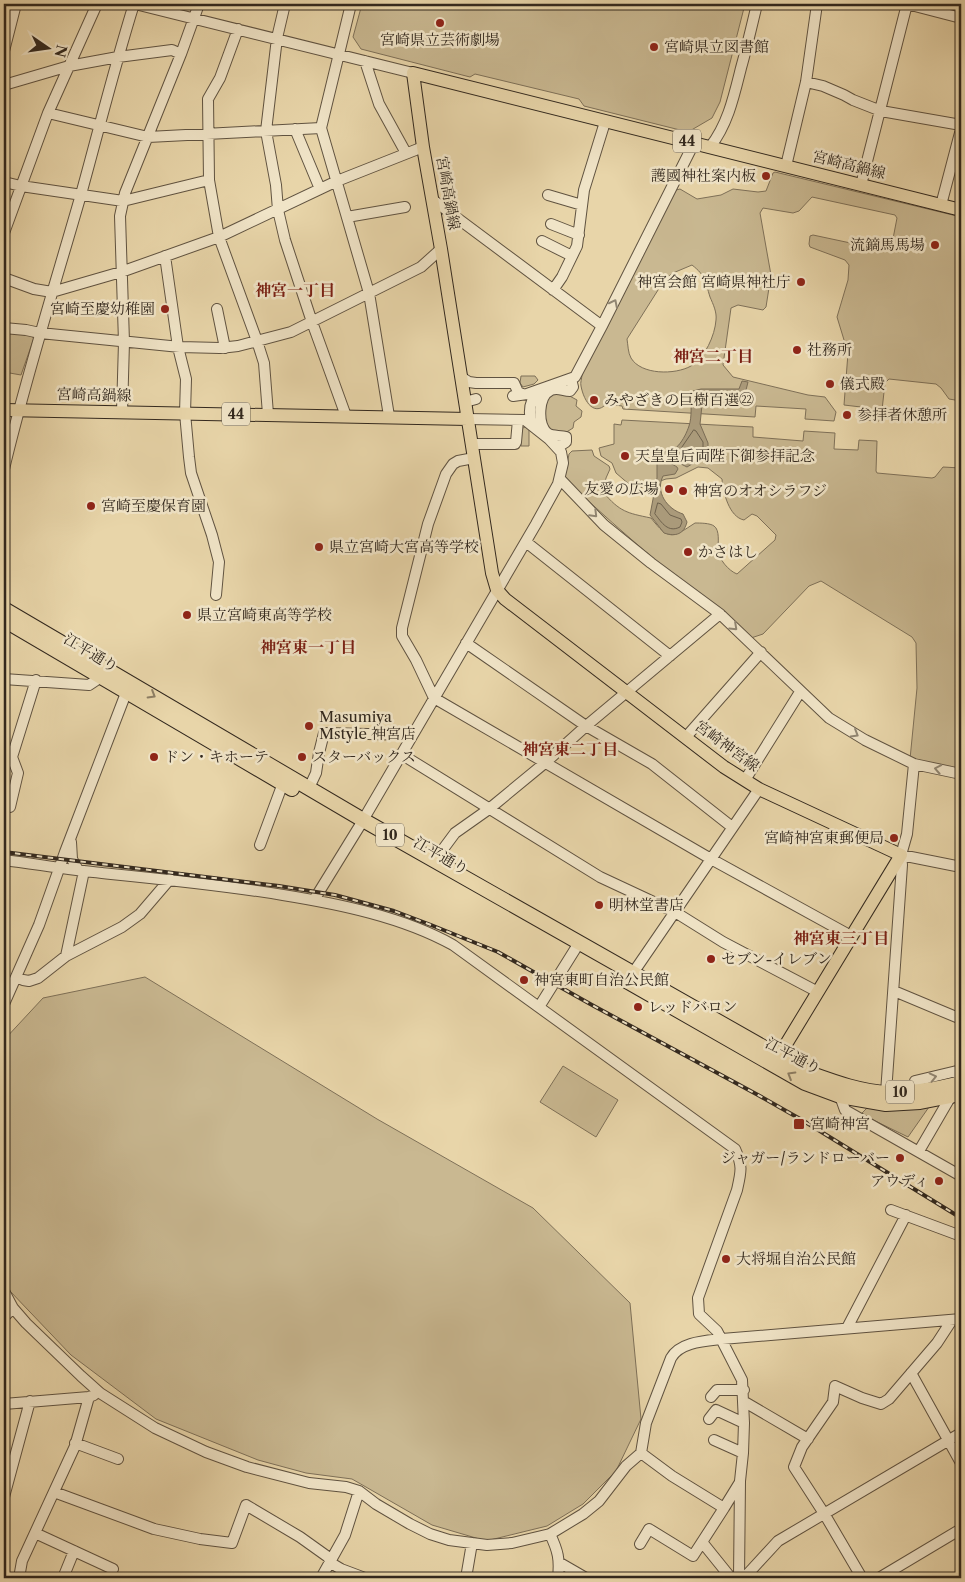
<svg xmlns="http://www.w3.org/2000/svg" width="965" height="1582" viewBox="0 0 965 1582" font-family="'Libre Caslon Text','Noto Serif JP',serif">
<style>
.green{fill:#c9b891;stroke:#7e7058;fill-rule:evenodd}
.water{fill:#aa9a7a;stroke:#7a6c55}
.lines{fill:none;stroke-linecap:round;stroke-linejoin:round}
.shore{stroke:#6e614c;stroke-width:1}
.minor-casing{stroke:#605341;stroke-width:12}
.major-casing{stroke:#32281e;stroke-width:14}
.highway-casing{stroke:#32281e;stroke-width:16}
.minor{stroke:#f0e4c7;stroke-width:10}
.major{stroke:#e8d5a9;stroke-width:12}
.highway{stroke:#e8d5a9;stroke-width:14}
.rail-casing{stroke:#32281e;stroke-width:4}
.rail{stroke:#f0e4c7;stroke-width:2;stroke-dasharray:5.5;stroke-linecap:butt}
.oneway{stroke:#918672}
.oneway2{stroke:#8d7e64}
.poi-dot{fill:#8f2418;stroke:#f0e4c7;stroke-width:2}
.labels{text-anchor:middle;stroke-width:5;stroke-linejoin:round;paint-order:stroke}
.shield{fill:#f0e4c7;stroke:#6b6051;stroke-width:1}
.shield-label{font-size:14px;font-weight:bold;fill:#32281e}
.poi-label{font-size:15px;fill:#32281e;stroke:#f0e4c7;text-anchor:start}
.street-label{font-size:15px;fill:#32281e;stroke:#f0e4c7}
.neighbourhood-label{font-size:16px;font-weight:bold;fill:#7a1f14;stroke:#f0e4c7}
</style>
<rect width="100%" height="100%" fill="#e8d5a9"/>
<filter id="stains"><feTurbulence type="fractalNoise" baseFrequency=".004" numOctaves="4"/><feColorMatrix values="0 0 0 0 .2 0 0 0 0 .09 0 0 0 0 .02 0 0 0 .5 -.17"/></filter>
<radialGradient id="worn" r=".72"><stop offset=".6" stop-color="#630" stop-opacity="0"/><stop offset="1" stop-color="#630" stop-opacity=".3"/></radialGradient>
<path class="green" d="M362,4h383l-25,98 -8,16 -24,14 -104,-26 -5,-7 -104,-25 -5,3 -109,-28 -8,-12z
M775,172l186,45v184l-12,-2 -8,-11 -5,-4 -47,-5 -4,4 -4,36 -2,2 -20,-1 2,-13 -17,-2 4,-52 -11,-36 11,-37 1,-15 -4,-5 -35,-13 -1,-3 1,-8 3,-1 75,16 3,-2 6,-31 -2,-3 -83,-18 -13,14 -6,2 -30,-5 -3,5 11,62 -5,32 -3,3 -25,-5 -7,3 -8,57 10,12 75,18 17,2 11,15 -2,9 -29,-2 1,-10 -50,-3 -1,11 -132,-8 -1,-3 -7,-1 -2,-4h-4c-14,18 -25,1 -28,-15 -1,-3 1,-8 1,-12l94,-184 4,-1 17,10 24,-4 12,-6 25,3 8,-1 7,-18zM692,265c14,11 13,16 18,32 3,7 7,15 6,23 -1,15 -11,38 -25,46 -16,9 -50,9 -60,-8 -3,-5 -3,-13 -4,-19l38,-60 8,-6z
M6,333l23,2 5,3 -13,37 -17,-3v-23z
M521,376h14l3,4 -4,4 -11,3 -3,-4z
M564,393l13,7 -1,6 6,5 -1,6 -7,5 -1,6 -8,5 -14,-2c-8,-12 -9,-24 -1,-37z
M622,420l131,7v10l50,4 1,-10 31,2 -1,16 24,1 1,-10 18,1 -1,30 1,2 55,5 3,-1 8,-10 18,1v302l-51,-11 7,-71 -1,-45 -4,-6 -91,-56 -12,5 -46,48 -12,4c-63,-50 -125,-101 -183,-156l-3,-6 4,-22 3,-3 20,-1 2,6 15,10 1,3 -4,9 -3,14c17,20 24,21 48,26 18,23 21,20 44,5 5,0 15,0 19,3 6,4 4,17 4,23 0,10 11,22 19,25l38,-34 1,-5 -19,-19 -5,-2 -8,6c-15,-3 -21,-28 -22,-41l-14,-11 -10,-1 -22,11 -10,1 -26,9 -10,-3 -14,-12 -4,-10 -11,-7 -2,-8 15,-4v-20l7,1z
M525,427l4,2v17h-8v-17z
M145,977l232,142 156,89 97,95 11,116 -25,52 -33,33 -36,22 -61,15 -54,-16 -80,-46 -46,-6 -48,-13 -102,-41 -85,-64 -62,-65 -5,-9v-241l39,-42z
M563,1066l55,34 -22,37 -56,-35z
M868,1107h61l-21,30 -47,-23z"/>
<path class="water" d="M742,381l6,1 -2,8 -5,2 -34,1 -4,3 -3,28 8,19v7l-11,11 -10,6 -6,-3 -4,-5 -15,-2c2,5 11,7 15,10l1,2 -3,5 -12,2c-8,16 4,33 20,38l4,8c-3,12 -11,15 -23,11l-14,-18 7,-37v-25l3,-3c14,8 25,-12 29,-24 3,-9 2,-21 2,-31l2,-4 8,-2h38z"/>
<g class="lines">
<path class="shore" d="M694,430l2,1 7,11v6l-9,9 -8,4 -7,-9z
M658,503l3,1 9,11 11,4 1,3 -2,5c-12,6 -18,-4 -25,-13z"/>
<g class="minor-casing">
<path id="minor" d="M135,4l278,69
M285,4l-8,34 -11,93 10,54 2,25 7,30 27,82 34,94
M351,4l-30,124 48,165 20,123
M907,4l54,14
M238,29l-18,49 -12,21 1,81 10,57 38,104 7,22 4,51
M4,51l12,-47
M365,61l14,43 27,49
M806,82l17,4 21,9 9,5 28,11 80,14
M4,85l65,-19 49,-9 54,-7 9,4
M48,113l100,24 173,-9
M295,129l25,60
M710,147c18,-23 24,-51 31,-79 6,-21 11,-43 16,-64
M786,166l20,-84 11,-78
M4,182l17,4 102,15 86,-21
M861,185l46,-181
M548,195l34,10
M433,200l169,126
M941,205l20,-76
M347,217l58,-10
M551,224l28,11
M4,233l44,-120 49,-109
M542,241l30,15
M165,256l13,91 8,32 -1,34 4,44 2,16 21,62 7,27 -3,33
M4,278l30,11 18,3 69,-20 98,-35 118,-56 86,-34
M553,290l9,-13 15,-31 7,-56 21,-68
M217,309l8,39
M4,328l22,2 14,3 140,14 40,1 18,-2 53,-14 130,-65 20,-18
M461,377l8,5 7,1h38l4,9 4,2
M513,396l14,-2 48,-17 27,-51 92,-183
M465,402l11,-3
M122,412l2,-70 -4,-126 5,-23 56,-139 18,-50
M532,425c-4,-13 -3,-25 8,-35
M472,444h43l1,-2 2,-22
M558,447l8,-5v-5c-6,-2 -14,0 -19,-4 -10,-10 -9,-37 4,-43 7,-3 12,1 19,1l3,-4 -1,-4 -3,-3
M474,458l-16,3 -5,3 -7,10 -18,50 -26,104v8l14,24 18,38 277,161 140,77
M4,469c22,-92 50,-181 76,-271 18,-65 34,-130 54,-194
M560,479l44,46 47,38 69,51 109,104 36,22 49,24 47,10
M526,542l144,114
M466,643l120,83 66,38 80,63
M4,679l85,6 12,-8
M686,737l75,-85
M401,754l199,123 75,35 48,30 95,50
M745,780l55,-88
M309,788l7,-15 3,-20 5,-20 88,2
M10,807l8,-34 -6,-16 24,-77
M71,842l1,17 6,11
M260,845l23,-62
M901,855l60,12
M4,860c32,4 65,10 98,13 60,6 121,12 181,22 56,9 120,22 170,50l282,204c8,17 6,23 2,41l-39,108 1,16 18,17 25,49 2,43 -1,30 -3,28 -1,97
M435,860l20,-27 34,-24 57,-47 40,-36 134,-112
M314,900l45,-73 177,-303 22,-40 5,-21 -2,-11 -12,-13 -24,-19 -57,-1
M66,956l18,-85
M633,973l126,-184
M16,977l7,3 6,1 9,-3 28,-22 56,-29 18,-13 30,-35
M894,991l67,28
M4,1004l35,-79 26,-73 61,-159 4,-7
M539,1007l40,-64
M918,1092l-3,-11 46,-11
M886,1093l16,-228 -1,-10 6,-21 7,-70
M840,1096l5,14 116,66
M919,1151l32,-55 10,-21
M891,1210l70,26
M4,1291l9,17 13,15 55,53 19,17 55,35 51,24 41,15 62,16 37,4 13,4 17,13 34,20 20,10 19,6 38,5 25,-2 38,-9 33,-20 16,-13 27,-35 15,-13 5,-30 25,-65c9,-16 34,-17 51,-19l239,-20
M4,1317l9,-9
M847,1328l59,-113
M911,1373l50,90
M711,1397l6,-7h27
M743,1401l65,38
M4,1404l85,-7 5,-2
M709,1419l7,-9 28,13
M714,1440l29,13
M75,1443l43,16
M641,1453l31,23 52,32 16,-26
M54,1492l100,37 46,10 32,4 14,-38 54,32 28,20 3,6 10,6 24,9
M4,1497l26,-96
M35,1533l78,36
M550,1534c8,17 10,25 8,44
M702,1542l29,36
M640,1544l9,-15 44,27 31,-48
M560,1563l26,15
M19,1578l3,-17 53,-115 14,-49
M63,1578l11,-27
M321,1578l24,-43 14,-44
M466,1578l6,-35
M744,1578l34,-37 183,-108
M862,1578l-37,-63 -31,-48 8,-20 31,-45 2,-16 27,12 19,6 8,-5 48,-56 15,-23
M879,1578l82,-49"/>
</g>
<g class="major-casing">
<path id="major" d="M4,410l464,9
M774,1064l127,-209 -142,-66 -35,-22 -219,-168 -8,-9 -5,-17 -51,-324 -18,-102 -10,-74 548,137"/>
</g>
<g class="highway-casing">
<path id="highway" d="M4,609l359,211 446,253c25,9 52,19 79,20 25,0 49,-4 73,-10
M4,620l288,169
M623,979l182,104 35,13 46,8 34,-2 41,-8"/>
</g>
<use href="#minor" class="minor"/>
<use href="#major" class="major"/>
<use href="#highway" class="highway"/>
<g class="rail-casing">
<path id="rail" d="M4,852l275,34 56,9 59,16 37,14 67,27 94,53 166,90 44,25 159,98"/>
</g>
<use href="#rail" class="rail"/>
</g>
<defs><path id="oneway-chevron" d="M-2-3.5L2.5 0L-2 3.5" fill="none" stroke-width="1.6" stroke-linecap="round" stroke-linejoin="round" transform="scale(1.25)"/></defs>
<g class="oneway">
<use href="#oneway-chevron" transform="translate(614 303) rotate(-63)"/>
<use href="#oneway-chevron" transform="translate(594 514) rotate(45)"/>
<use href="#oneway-chevron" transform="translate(734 627) rotate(43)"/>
<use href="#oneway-chevron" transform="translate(855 734) rotate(31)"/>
<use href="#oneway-chevron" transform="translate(938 769) rotate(-169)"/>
<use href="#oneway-chevron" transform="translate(933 1077) rotate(-13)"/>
</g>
<g class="oneway2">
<use href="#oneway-chevron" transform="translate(152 695) rotate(31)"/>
<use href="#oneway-chevron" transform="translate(791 1075) rotate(-149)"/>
</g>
<g class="poi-dot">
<circle cx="440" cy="23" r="5"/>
<circle cx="654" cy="47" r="5"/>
<circle cx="766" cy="176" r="5"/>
<circle cx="935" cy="245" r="5"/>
<circle cx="801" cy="282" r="5"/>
<circle cx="165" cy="309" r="5"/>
<circle cx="797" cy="350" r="5"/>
<circle cx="830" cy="384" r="5"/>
<circle cx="594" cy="400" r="5"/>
<circle cx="847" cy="415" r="5"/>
<circle cx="625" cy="456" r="5"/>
<circle cx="669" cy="489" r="5"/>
<circle cx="683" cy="491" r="5"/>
<circle cx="91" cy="506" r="5"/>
<circle cx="319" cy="547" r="5"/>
<circle cx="688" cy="552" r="5"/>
<circle cx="187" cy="615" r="5"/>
<circle cx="309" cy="726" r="5"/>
<circle cx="154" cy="757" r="5"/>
<circle cx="302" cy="757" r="5"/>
<circle cx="894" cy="838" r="5"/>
<circle cx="599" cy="905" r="5"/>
<circle cx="711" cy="959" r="5"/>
<circle cx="524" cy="980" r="5"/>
<circle cx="638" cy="1007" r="5"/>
<rect x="793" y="1118" width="12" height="12" rx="2.5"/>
<circle cx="900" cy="1158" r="5"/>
<circle cx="939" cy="1181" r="5"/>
<circle cx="726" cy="1259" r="5"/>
</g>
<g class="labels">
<g class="shield">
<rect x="673" y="129.5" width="28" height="23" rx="4"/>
<rect x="222" y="402.5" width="28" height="23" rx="4"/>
<rect x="376" y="823.5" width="28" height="23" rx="4"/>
<rect x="886" y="1080.5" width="28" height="23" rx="4"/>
</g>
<g class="shield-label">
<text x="687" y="146">44</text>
<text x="236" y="419">44</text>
<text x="390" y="840">10</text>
<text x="900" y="1097">10</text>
</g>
<g class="poi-label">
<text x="440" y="45" text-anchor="middle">宮崎県立芸術劇場</text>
<text x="664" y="52">宮崎県立図書館</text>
<text x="756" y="181" text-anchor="end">護國神社案内板</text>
<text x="925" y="250" text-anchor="end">流鏑馬馬場</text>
<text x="791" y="287" text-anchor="end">神宮会館 宮崎県神社庁</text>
<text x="155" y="314" text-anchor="end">宮崎至慶幼稚園</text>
<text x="807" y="355">社務所</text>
<text x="840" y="389">儀式殿</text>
<text x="604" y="405">みやざきの巨樹百選㉒</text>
<text x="857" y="420">参拝者休憩所</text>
<text x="635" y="461">天皇皇后両陛下御参拝記念</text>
<text x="659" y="494" text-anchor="end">友愛の広場</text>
<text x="693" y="496">神宮のオオシラフジ</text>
<text x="101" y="511">宮崎至慶保育園</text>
<text x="329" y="552">県立宮崎大宮高等学校</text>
<text x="698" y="557">かさはし</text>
<text x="197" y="620">県立宮崎東高等学校</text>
<text x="319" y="722">Masumiya<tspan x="319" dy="17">Mstyle 神宮店</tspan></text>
<text x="164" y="762">ドン・キホーテ</text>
<text x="312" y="762">スターバックス</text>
<text x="884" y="843" text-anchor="end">宮崎神宮東郵便局</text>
<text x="609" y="910">明林堂書店</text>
<text x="721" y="964">セブン-イレブン</text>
<text x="534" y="985">神宮東町自治公民館</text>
<text x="648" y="1012">レッドバロン</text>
<text x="810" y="1129">宮崎神宮</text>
<text x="890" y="1163" text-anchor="end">ジャガー/ランドローバー</text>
<text x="929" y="1186" text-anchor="end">アウディ</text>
<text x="736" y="1264">大将堀自治公民館</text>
</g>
<g class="street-label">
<text transform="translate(849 165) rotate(14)" y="5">宮崎高鍋線</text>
<text transform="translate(448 193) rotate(80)" y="5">宮崎高鍋線</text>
<text transform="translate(94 395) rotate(1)" y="5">宮崎高鍋線</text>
<text transform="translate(91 653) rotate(31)" y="5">江平通り</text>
<text transform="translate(727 746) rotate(36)" y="5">宮崎神宮線</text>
<text transform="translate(441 856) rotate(30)" y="5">江平通り</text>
<text transform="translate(793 1056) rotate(28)" y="5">江平通り</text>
</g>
<g class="neighbourhood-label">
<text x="295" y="296">神宮一丁目</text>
<text x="713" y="362">神宮二丁目</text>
<text x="308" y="653">神宮東一丁目</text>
<text x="570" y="755">神宮東二丁目</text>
<text x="841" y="944">神宮東三丁目</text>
</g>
</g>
<rect width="965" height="1582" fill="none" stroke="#e8d5a9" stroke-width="20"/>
<rect x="5" y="5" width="955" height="1572" fill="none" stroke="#32281e" stroke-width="2.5"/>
<rect x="10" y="10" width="945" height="1562" fill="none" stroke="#32281e"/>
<g transform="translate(48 48) rotate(103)" stroke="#f0e4c7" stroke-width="4" paint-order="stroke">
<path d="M0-4L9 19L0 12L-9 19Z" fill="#32281e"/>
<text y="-8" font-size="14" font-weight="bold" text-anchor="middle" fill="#32281e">N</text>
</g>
<rect width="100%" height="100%" filter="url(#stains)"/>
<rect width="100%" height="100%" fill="url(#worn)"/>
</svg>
